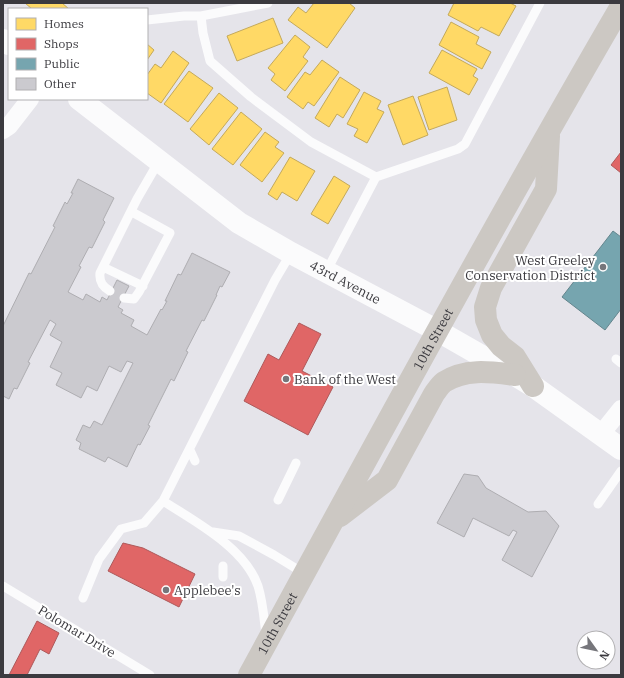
<svg xmlns="http://www.w3.org/2000/svg" width="624" height="678" viewBox="0 0 624 678" font-family="'IBM Plex Serif',serif">
<style>
.homes{fill:#ffd966;stroke:#c4a95a}
.shops{fill:#e06666;stroke:#ae595a}
.public{fill:#76a5af;stroke:#64858d}
.building{fill:#cbcacf;stroke:#aeadb1}
.lines{fill:none;stroke-linecap:round;stroke-linejoin:round}
.service{stroke:#fbfbfc;stroke-width:9}
.minor{stroke:#fbfbfc;stroke-width:18}
.tertiary{stroke:#fbfbfc;stroke-width:22}
.primary{stroke:#ccc8c3;stroke-width:22}
.poi-dot{fill:#76767b;stroke:#fff;stroke-width:1.5}
.labels{text-anchor:middle;stroke-width:4;stroke-linejoin:round;paint-order:stroke}
.poi-label{font-size:13px;fill:#3b3a3f;stroke:#fff;text-anchor:start}
.street-label{font-size:13px;fill:#3b3a3f;stroke:#fff}
</style>
<rect width="100%" height="100%" fill="#e5e4ea"/>
<path class="homes" d="M25,3h37l7,6h-37z
M314,3h35l6,5 -28,40 -39,-28 10,-13 8,6z
M454,3h56l6,3 -17,30 -18,-9 -3,4 -30,-16z
M273,18l10,25 -46,18 -10,-25z
M451,22l28,15 -3,7 15,8 -9,17 -43,-24z
M295,35l15,12 -7,10 5,4 -23,30 -14,-11 4,-6 -7,-6z
M147,44l7,6 -7,10z
M442,50l35,19 -4,7 5,3 -9,16 -40,-22z
M173,51l16,12 -28,40 -14,-10v-18l8,-11 6,4z
M322,60l17,12 -25,34 -6,-4 -5,7 -16,-12 18,-25 5,3z
M189,71l24,17 -25,34 -24,-18z
M340,77l20,13 -17,28 -6,-4 -8,13 -14,-9z
M447,87l10,33 -28,10 -11,-33z
M364,92l17,9 -4,8 7,3 -17,31 -13,-7 4,-7 -11,-5z
M219,93l19,15 -29,37 -19,-16z
M413,96l15,39 -25,10 -15,-40z
M241,112l21,17 -29,36 -21,-16z
M265,132l14,10 -4,5 9,6 -22,29 -22,-17z
M290,157l25,14 -18,30 -15,-9 -5,8 -9,-6z
M334,176l16,10 -22,38 -17,-10z"/>
<path class="shops" d="M621,152v21l-10,-8z
M299,323l22,11 -19,37 31,16 -25,48 -64,-34 24,-47 11,6z
M123,543l20,5 52,26 -16,33 -71,-36z
M37,621l22,12 -10,21 -9,-5 -13,26h-18z"/>
<path class="public" d="M613,231l8,6v72l-16,21 -43,-33z"/>
<path class="building" d="M78,179l36,19 -11,22 2,2 -13,26 -3,-1 -10,19 2,1 -13,25 15,8 3,-6 14,8 2,-5 5,3 10,-20 12,6 -11,21 5,3 -2,3 13,7 -3,6 16,9 14,-26 1,1 5,-9h-2l13,-27 3,1 11,-22 38,19 -8,15 -2,-1 -4,9h1l-13,26 -2,-1 -16,31 2,1 -14,29 -3,-2 -23,46 2,1 -10,19 -2,-1 -11,23 -19,-10 -3,5 -26,-13 2,-6 -5,-3 7,-15 7,3 4,-7 8,4 31,-62 -6,-2 -6,11 -12,-6 -12,25 -10,-5 -6,12 -25,-13 6,-12 -12,-6 12,-25 -12,-7 6,-11 -6,-4 -22,42 2,1 -13,26 -3,-1 -5,11 -6,-3v-70l26,-53 2,1 24,-47 -2,-1 12,-24 2,2 6,-11h-2z
M464,474l14,2 8,12 42,24 18,-1 13,15 -27,51 -30,-17 15,-28 -4,-2 -4,6 -36,-18 -9,19 -27,-14z"/>
<g class="lines">
<path class="service" d="M201,16l2,17 7,28 41,36 60,45 65,35
M147,20l37,-4h17l67,-13
M103,267l40,19
M326,272l50,-95 82,-28 7,-5 75,-141
M110,291c-7,-4 -11,-9 -10,-18l37,-74 22,-38
M124,298l10,1 5,-7 31,-59 -38,-21
M616,359l5,4
M190,450l5,11
M278,500l18,-37
M598,504l23,-33
M213,532l26,4 35,19 31,19
M223,577v-11
M3,586l147,89
M83,598l16,-39 22,-30 23,-6 19,-22
M266,635c-2,-16 -3,-33 -8,-49 -13,-38 -62,-64 -95,-85l112,-221 16,-27"/>
<path class="minor" d="M3,130l6,-4 21,-27
M601,434l20,-25"/>
<g class="tertiary">
<path d="M3,40l6,4"/>
<path id="s1" d="M79,99l160,124 52,30 147,78 77,44 18,11 88,63"/>
</g>
<g class="primary">
<path d="M533,386l-18,-29 -14,-11 -9,-11 -6,-15 -1,-13 6,-19 55,-99 3,-53"/>
<path d="M340,516l47,-36 47,-86c3,-4 6,-9 10,-12 22,-14 47,-10 71,-7"/>
<path id="s2" d="M249,675c122,-224 244,-449 372,-669"/>
</g>
</g>
<g class="poi-dot">
<circle cx="603" cy="267" r="4"/>
<circle cx="286" cy="379" r="4"/>
<circle cx="166" cy="590" r="4"/>
</g>
<g class="labels">
<g class="poi-label">
<text x="595" y="265" text-anchor="end">West Greeley<tspan x="595" dy="15">Conservation District</tspan></text>
<text x="294" y="384">Bank of the West</text>
<text x="174" y="595">Applebee's</text>
</g>
<g class="street-label">
<text dy="5" stroke="none"><textPath href="#s1" startOffset="324">43rd Avenue</textPath></text>
<text dy="5" stroke="none"><textPath href="#s2" startOffset="383">10th Street</textPath></text>
<text dy="5" stroke="none"><textPath href="#s2" startOffset="59">10th Street</textPath></text>
<text transform="translate(77 631) rotate(31)" y="5">Polomar Drive</text>
</g>
</g>
<rect width="624" height="678" fill="none" stroke="#3b3a3f" stroke-width="8"/>
<rect x="8" y="8" width="140" height="92" fill="#ffffff" stroke="#b1b0b2"/>
<rect x="16" y="18" width="20" height="12" fill="#ffd966" stroke="#b1b0b2"/>
<text x="44" y="28" font-size="12" fill="#3b3a3f">Homes</text>
<rect x="16" y="38" width="20" height="12" fill="#e06666" stroke="#b1b0b2"/>
<text x="44" y="48" font-size="12" fill="#3b3a3f">Shops</text>
<rect x="16" y="58" width="20" height="12" fill="#76a5af" stroke="#b1b0b2"/>
<text x="44" y="68" font-size="12" fill="#3b3a3f">Public</text>
<rect x="16" y="78" width="20" height="12" fill="#cbcacf" stroke="#b1b0b2"/>
<text x="44" y="88" font-size="12" fill="#3b3a3f">Other</text>
<g transform="translate(596 650) rotate(123)"><circle r="19" fill="#ffffff" stroke="#b1b0b2"/>
<path d="M0-3L7 15L0 10L-7 15Z" fill="#76767b"/>
<text y="-6" font-size="11" font-weight="bold" text-anchor="middle" fill="#3b3a3f">N</text>
</g>
</svg>
